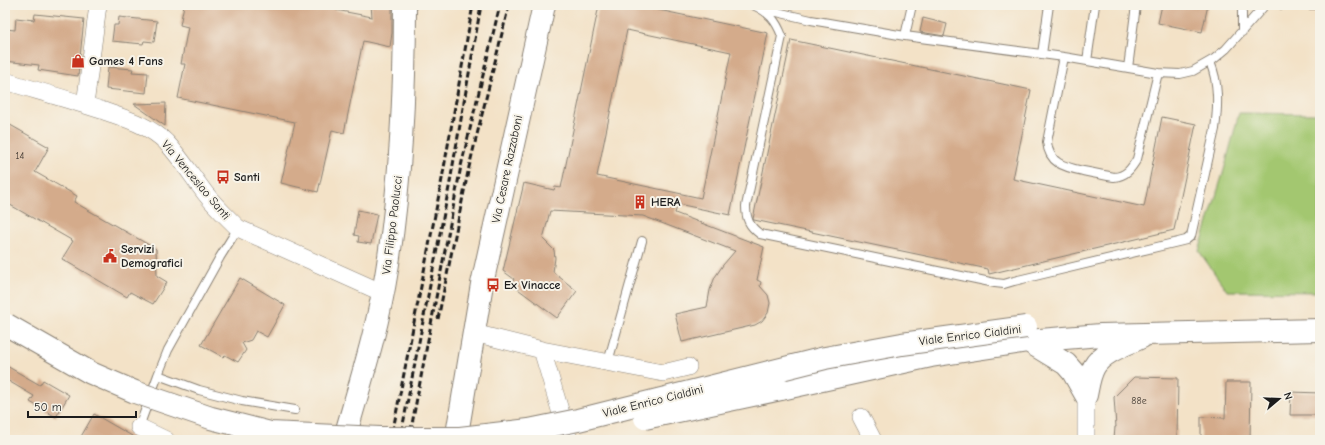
<svg xmlns="http://www.w3.org/2000/svg" width="1325" height="445" viewBox="0 0 1325 445" font-family="'Comic Neue',sans-serif">
<style>
.green{fill:#a3c770;stroke:#607246}
.building{fill:#d4ab8b;fill-rule:evenodd}
.lines{fill:none;stroke-linecap:round;stroke-linejoin:round}
.lane-casing{stroke:#887f72;stroke-width:10}
.street-casing{stroke:#887f72;stroke-width:18}
.secondary-casing{stroke:#887f72;stroke-width:24}
.lane{stroke:#fff;stroke-width:8}
.street{stroke:#fff;stroke-width:17}
.secondary{stroke:#fff;stroke-width:22}
.rail{stroke:#1c1c1c;stroke-width:3;stroke-dasharray:6 3;stroke-linecap:butt}
.secondary-bridge-casing{stroke:#887f72;stroke-width:24;stroke-linecap:butt}
.secondary-bridge{stroke:#fff;stroke-width:22}
.labels{text-anchor:middle;stroke-width:4;stroke-linejoin:round;paint-order:stroke}
.number-label{font-size:10px;fill:#4a4038}
.poi-label{font-size:12px;font-weight:bold;fill:#1c1c1c;stroke:#f7f3e8;text-anchor:start}
.street-label{font-size:12px;fill:#1c1c1c;stroke:#f7f3e8}
</style>
<rect width="100%" height="100%" fill="#f7f3e8"/>
<filter id="ink" filterUnits="userSpaceOnUse"><feTurbulence type="fractalNoise" baseFrequency=".025" numOctaves="2"/><feDisplacementMap in="SourceGraphic" scale="8" xChannelSelector="R" yChannelSelector="G"/><feConvolveMatrix kernelMatrix="1 2 1 2 8 2 1 2 1" color-interpolation-filters="sRGB"/></filter>
<filter id="wash" filterUnits="userSpaceOnUse"><feTurbulence type="fractalNoise" baseFrequency=".012" numOctaves="4" result="noise"/><feDisplacementMap in="SourceGraphic" scale="16" xChannelSelector="R" yChannelSelector="G"/><feGaussianBlur stdDeviation="0.9" result="paint"/><feColorMatrix in="noise" values="0 0 0 0 0 0 0 0 0 0 0 0 0 0 0 0 0 1.4 0 .05"/><feComposite in="paint" operator="in"/></filter>
<g filter="url(#wash)">
<rect width="100%" height="100%" fill="#f3e2c7"/>
<path class="green" d="M1239,113l81,1v178l-93,-1 -28,-40 25,-81z"/>
<g id="blocks">
<path class="building" d="M184,5h153l-1,5 36,7 -1,-12h21v28l-2,14 -27,-6 -19,92 -12,-3 -14,62 -37,-9 14,-61 -117,-24 7,-34h-4l7,-37 -8,-2z
M599,5h36l133,28 -38,182 -52,-11 -3,9 89,34 -7,33 4,2 -1,4 8,9 2,8 -2,10 -6,8 -7,4 -73,17 -7,-28 32,-7 3,-17 5,-13 8,-12 12,-14 -92,-35 -93,-5 -7,28 11,11 1,8 -2,14 24,19 -20,27 -46,-34 3,-5 -11,-8 21,-88 30,7 1,-3 6,1zM627,30l104,22 -30,146 -104,-22z
M1162,5h46l-6,27 -44,-9z
M35,14l49,5 -6,57 -40,-6 1,-5 -34,-4v-32l10,1 1,-12 18,2z
M119,17l38,4 -3,21 -10,-1 -1,3 -31,-3 2,-16h4z
M923,18l24,6 -3,12 -24,-4z
M791,40l240,50 -18,89 131,28 18,-90 34,7 -22,106 -185,44 -1,-5 -234,-49 -1,-1z
M108,67l25,2 -1,3 16,1 -2,20 -40,-4z
M166,103l-1,23 -31,-22z
M5,122l44,25 -14,25 42,24 -3,6 82,47 1,27 10,6 -14,22 -23,-12 -3,5 -65,-38 11,-18 -68,-39z
M358,210l19,4 -6,30 -13,-2 1,-6 -5,-1z
M240,278l45,27 -18,32 -11,-6 -5,9 -9,3 4,7 -8,12 -13,-7 -2,2 -22,-12z
M5,365l35,20 3,-5 26,15 -13,22 -26,-15 4,-6 -29,-17z
M1134,377l44,1 -1,62h-63l1,-13h1l-2,-30z
M1226,382h25l-1,58h-49v-23l24,1z
M1291,392l29,1v22h-30z
M94,414l45,26h-60z"/>
</g>
</g>
<g filter="url(#ink)">
<use href="#blocks" fill-opacity="0" stroke="#887f72" stroke-width="1"/>
<g class="lines">
<g class="lane-casing">
<path id="lane" d="M753,5c16,7 23,15 29,31l-36,170c0,13 3,20 14,28l235,49 9,1 10,-3 164,-39 8,-2 5,-4 24,-107c3,-23 4,-46 -5,-67
M1242,5v27
M1282,5h38
M764,9l47,11 94,16 159,21 94,16 22,1 13,-3 21,-12 12,-10 39,-44
M905,36l7,-31
M1042,54l7,-49
M1064,57l-17,85c2,22 18,25 36,29 10,2 20,4 31,6 12,-1 17,-8 23,-18l21,-86
M1087,61l8,-56
M1128,68l8,-63
M238,228l-18,29 -52,93 -10,25 41,15 43,11 53,9
M608,362l34,-121
M139,427l19,-52"/>
</g>
<g class="street-casing">
<path id="street" d="M5,81c33,10 66,19 99,30 22,8 45,14 62,31 15,16 26,34 39,51 10,13 22,24 33,35l145,65
M85,105l13,-100
M474,333l68,17 121,23 25,-6
M542,350l27,90
M861,417l12,23
M139,427l27,13
M1086,440v-45"/>
</g>
<g class="secondary-casing">
<path id="secondary" d="M1028,341l38,23 7,8 13,23
M781,389l150,-33 97,-15 73,-6 219,-5
M1086,395c2,-9 3,-19 8,-28 8,-15 33,-23 48,-30
M344,440c16,-56 34,-112 43,-170 14,-88 18,-176 18,-265
M456,440l26,-156 62,-279"/>
</g>
<use href="#lane" class="lane"/>
<use href="#street" class="street"/>
<use href="#secondary" class="secondary"/>
<path class="rail" d="M438,319l31,-152 40,-162
M391,440l51,-261 31,-174
M400,440l50,-258 31,-177
M409,440l52,-274 39,-161"/>
<g class="secondary-bridge-casing">
<path id="secondary-bridge" d="M7,325l84,48 44,19 76,26 59,15 110,5h80l69,-8 49,-10 247,-62 77,-14 124,-17
M645,418l136,-29"/>
</g>
<use href="#secondary-bridge" class="secondary-bridge"/>
</g>
</g>
<defs>
<g id="shop-bare" transform="scale(1.08)"><path d="M-5-2.5h2.3a2.7 3.5 0 0 1 5.4 0H5L5.5 6h-11ZM-1.5-2.5h3a1.5 2.3 0 0 0-3 0Z" fill="#c8321e" stroke="#f7f3e8" stroke-width="2.5" paint-order="stroke"/></g>
<g id="bus-bare" transform="scale(1.08)"><path d="M-5-6H5V4H4V6H2V4H-2V6H-4V4H-5ZM-3.5-4V0h7V-4ZM-3.5 1.2v1.5H-2V1.2ZM2 1.2v1.5H3.5V1.2Z" fill="#c8321e" stroke="#f7f3e8" stroke-width="2.5" paint-order="stroke"/></g>
<g id="building-bare" transform="scale(1.08)"><path d="M-4-6H4V6H1V3H-1V6H-4ZM-2.5-4.3h1.7v1.8h-1.7ZM.8-4.3h1.7v1.8H.8ZM-2.5-1h1.7V.8h-1.7ZM.8-1h1.7V.8H.8Z" fill="#c8321e" stroke="#f7f3e8" stroke-width="2.5" paint-order="stroke"/></g>
<g id="civic-bare" transform="scale(1.08)"><path d="M-.6-6.5H3V-4.5H.6V-3L4-1V1h2V6H-6V1h2V-1L-.6-3ZM-1.2 2.5V6h2.4V2.5Z" fill="#c8321e" stroke="#f7f3e8" stroke-width="2.5" paint-order="stroke"/></g>
</defs>
<g fill-rule="evenodd">
<use href="#shop-bare" x="78" y="61"/>
<use href="#bus-bare" x="223" y="177"/>
<use href="#building-bare" x="640" y="202"/>
<use href="#civic-bare" x="110" y="256"/>
<use href="#bus-bare" x="493" y="285"/>
</g>
<g class="labels">
<g class="number-label">
<text x="20" y="159">14</text>
<text x="1139" y="404">88e</text>
</g>
<g class="poi-label">
<text x="89" y="65">Games 4 Fans</text>
<text x="234" y="181">Santi</text>
<text x="651" y="206">HERA</text>
<text x="121" y="253">Servizi<tspan x="121" dy="14">Demografici</tspan></text>
<text x="504" y="289">Ex Vinacce</text>
</g>
<g class="street-label">
<text transform="translate(507 169) rotate(-78)" y="4">Via Cesare Razzaboni</text>
<text transform="translate(196 180) rotate(50)" y="4">Via Venceslao Santi</text>
<text transform="translate(392 225) rotate(-83)" y="4">Via Filippo Paolucci</text>
<text transform="translate(970 335) rotate(-7)" y="4">Viale Enrico Cialdini</text>
<text transform="translate(653 401) rotate(-14)" y="4">Viale Enrico Cialdini</text>
</g>
</g>
<rect width="1325" height="445" fill="none" stroke="#f7f3e8" stroke-width="20"/>
<g transform="translate(1279 399) rotate(71)" stroke="#f7f3e8" stroke-width="3" paint-order="stroke">
<path d="M0-3L7 15L0 10L-7 15Z" fill="#1c1c1c"/>
<text y="-6" font-size="11" font-weight="bold" text-anchor="middle" fill="#1c1c1c">N</text>
</g>
<path d="M28 411v6h108v-6" fill="none" stroke="#1c1c1c" stroke-width="2"/>
<text x="34" y="411" font-size="12" fill="#1c1c1c" stroke="#f7f3e8" stroke-width="3" paint-order="stroke">50 m</text>
</svg>
